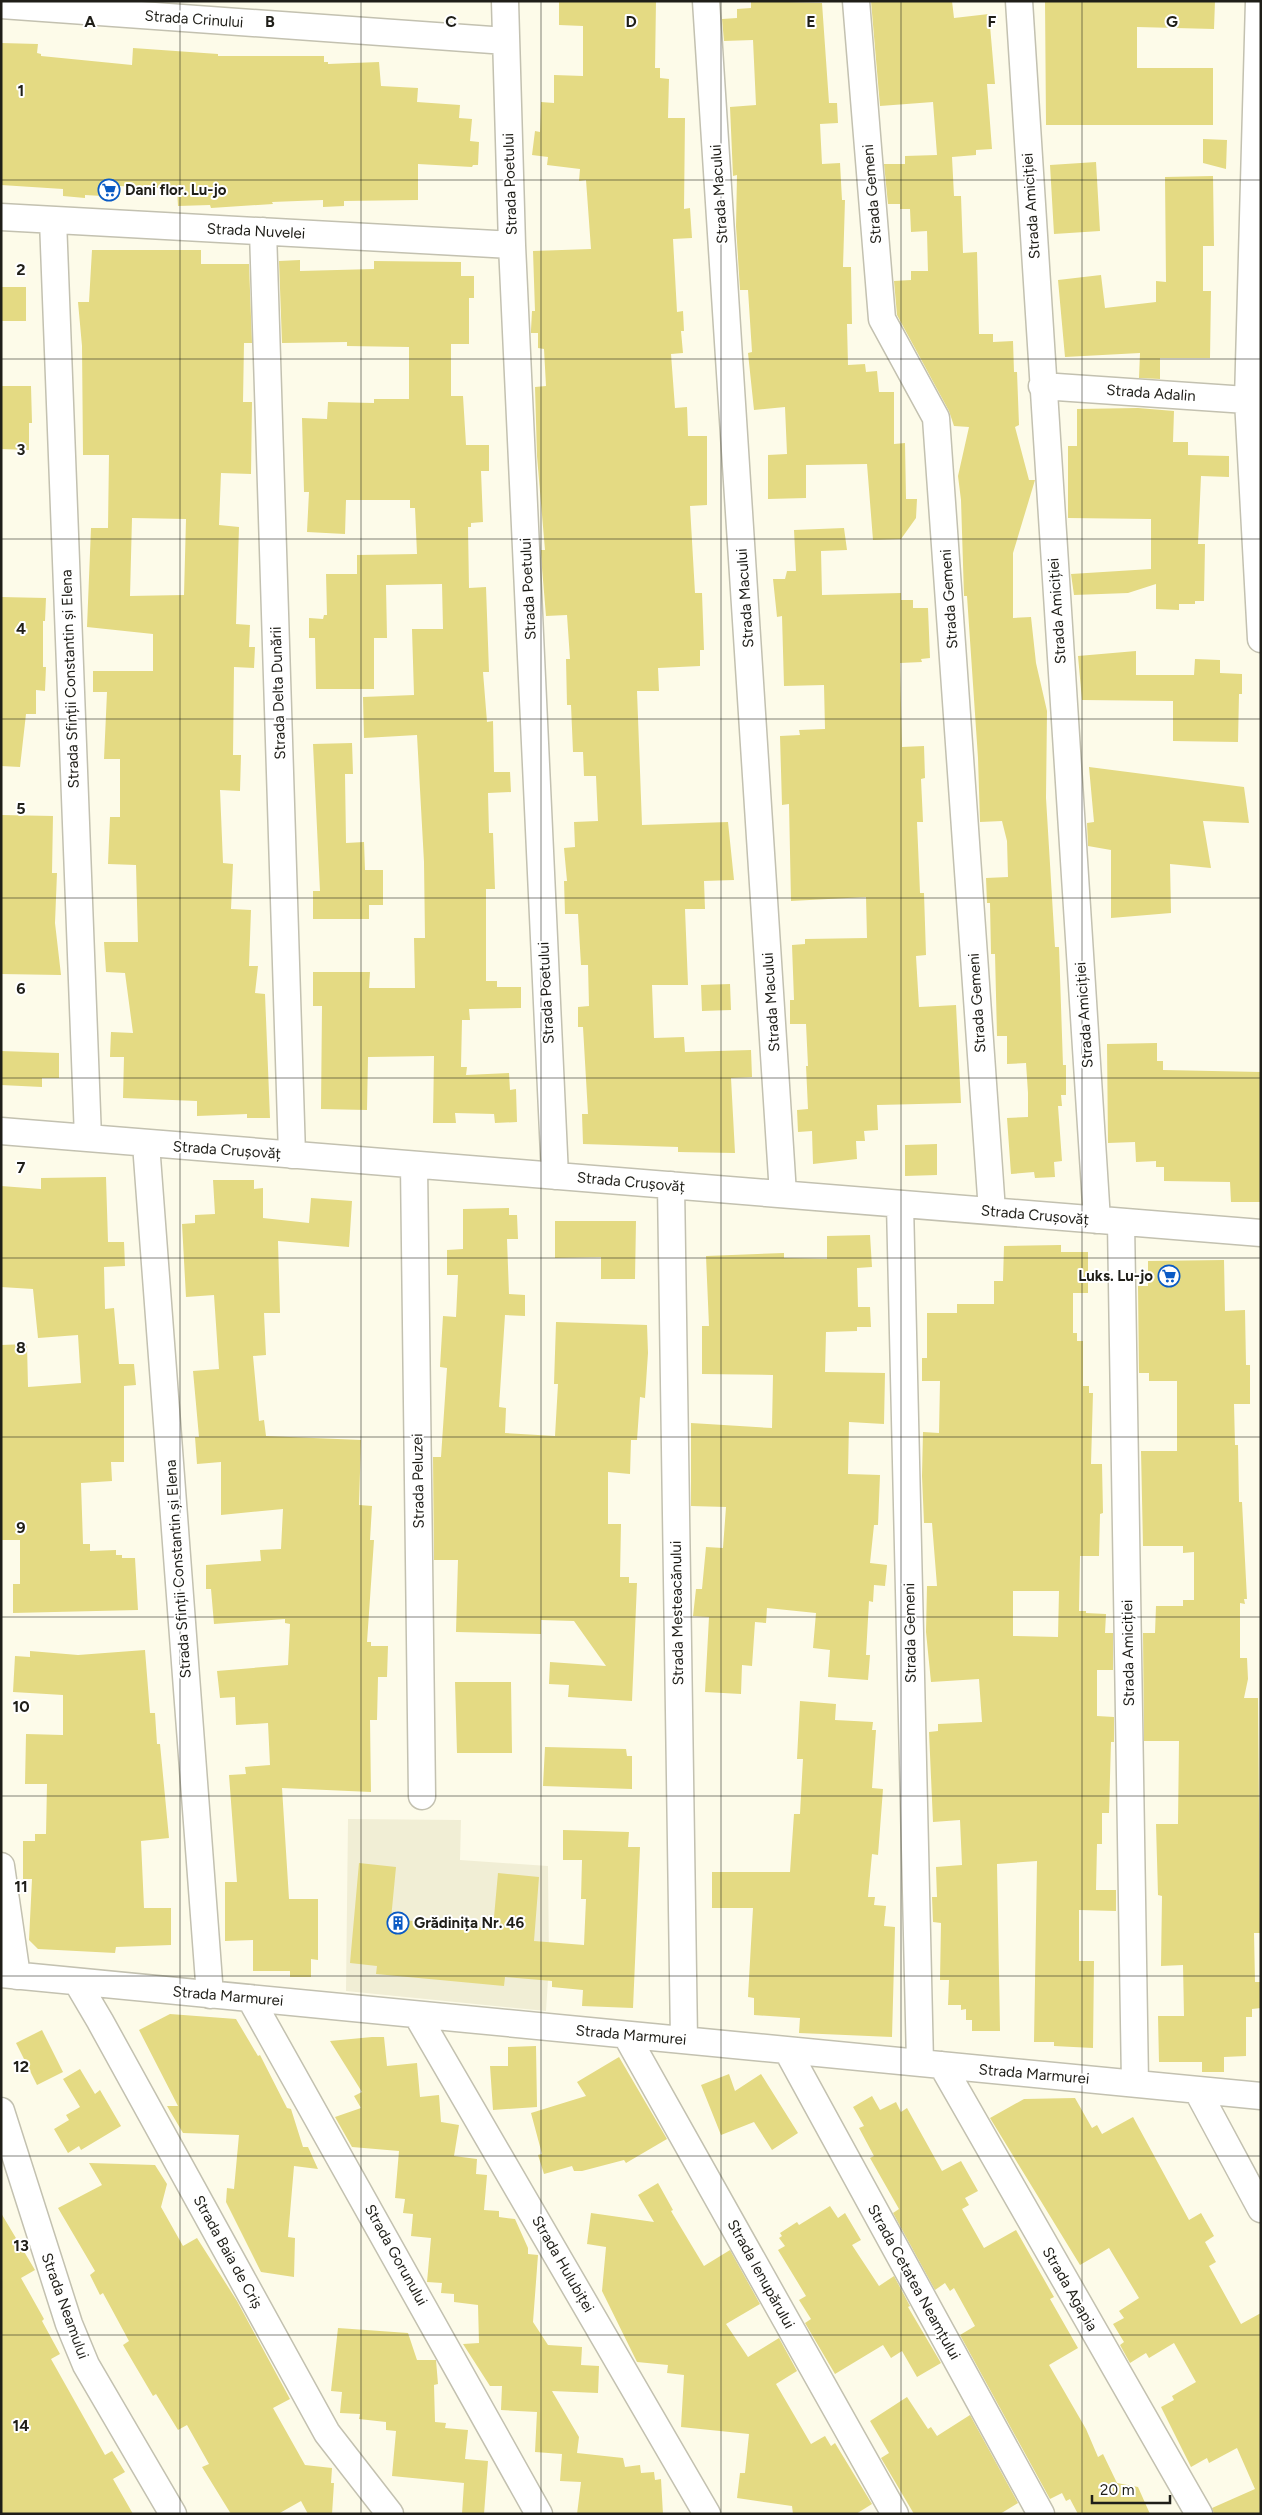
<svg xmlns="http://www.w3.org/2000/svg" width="1262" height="2515" viewBox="0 0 1262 2515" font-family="Figtree,sans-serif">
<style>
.built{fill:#f1eed5}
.building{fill:#e4da83;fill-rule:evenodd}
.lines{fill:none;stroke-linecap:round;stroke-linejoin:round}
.minor-casing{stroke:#c3c1b0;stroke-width:29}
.minor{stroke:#fff;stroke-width:26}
.grid{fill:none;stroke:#1f1e18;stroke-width:1;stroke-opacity:0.55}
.labels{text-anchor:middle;stroke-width:4;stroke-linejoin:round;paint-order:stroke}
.street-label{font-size:15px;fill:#1f1e18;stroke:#fff}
.poi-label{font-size:15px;font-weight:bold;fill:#1f1e18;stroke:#fff;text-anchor:start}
.grid-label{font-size:16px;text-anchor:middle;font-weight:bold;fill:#1f1e18;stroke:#fff;stroke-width:4;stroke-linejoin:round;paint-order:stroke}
</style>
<rect width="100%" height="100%" fill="#fdfbe9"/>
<path class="built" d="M348,1819l113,1 -1,40 88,6 1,98 -3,47 -200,-20z"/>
<path class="building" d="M559,1h97l-1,67h5v10l9,1 -1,39h17l-1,91 6,-1 2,30 -19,1 4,73 6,-1 1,20h-3l2,22 -12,1 4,54 12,-1 1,29h19v69l-17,1 5,87h7l2,57h-4v16l-42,2 1,23h-22l5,134 86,-3 6,58 -30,1 1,28h-20l3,76h-36l2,53 30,-1 1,15 66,-2 1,27 -21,1 4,75 -57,-1v-5l-95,-3 -1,-30h6l-5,-87h-5v-20l11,-1 -1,-41h-7l-3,-51h-13l-1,-33h3l-3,-33 11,-1 -1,-25 24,-1 -2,-45h-12l-1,-24h-10l-2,-47h-4l-1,-46h4l-3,-44 -21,1 -4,-48 -1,-18h4l-8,-94 -2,-69 11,-1 -2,-37 -6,-1v-15h-7v-3l1,-19h3l-2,-60 58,-2 -5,-69 -7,1 1,-12 -33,-4 1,-8 -16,-2 3,-24 5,1 1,-30 13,1v-28l29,1v-50l-24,-1z
M751,1l71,2 7,100h8l1,20 -18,1 2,40 18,-1 2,37h3l-2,67h8l1,57h-5l1,41 17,-1 1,8 11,-1 2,21h15v52l11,-1 1,56h11l-1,19 -15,21 -28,1 -6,-76 -61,1v33l-38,1v-44l19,-1 -2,-47 -31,3 -6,-57 4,-1 -4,-62h-8l-4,-64 1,-51 -4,1 -3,-69 26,-2 -3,-65 -29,1 -2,-22 15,-1v-9l14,-1z
M871,1h81l2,17 35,-4 6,70h-8l5,65 -16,1v5l-24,2 2,39h7l2,57 14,-1 2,82h14v8l20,-1 1,31h3l2,53 -4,2 14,53h6l-22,73v65l18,-1 5,46 11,48 -1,87 9,149h4l4,118h3v30h-5l1,11h-4l4,55 -8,1 1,15 -20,1 -1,-6 -23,2 -4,-56 21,-1v-24l-2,-30 -19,1v-28h-10l-2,-82h-4l-1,-51h-3l-1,-25 22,-1 -1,-36 -5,-20 -22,1 -2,-64 -11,-162h-3l-3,-96 -3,-24 11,-49 -15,-1 -5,-15 -52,-96 -3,-34 17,-1v-9h17l-1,-40 -16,1 -1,-23h-10v-5h-12l-4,-40h21v-8l32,-1 -4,-53 -53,4z
M1045,1h170l-1,28 -77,-2v41h76v57h-167z
M1,43l37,1 -1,9 4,1v2l91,9 1,-17 85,6v2h106v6h4v2l51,-2 2,24 37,2 -1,14 43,3 -1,13 13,1 -2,22 9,1 -1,23h-5l-1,2 -54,-3v36l-74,1v5l-21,1v-7l-51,2 1,2 -62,4 -1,-3 -32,1 -1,-17 -58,-3v11l-34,-2v3l-22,-2v-7l-62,-4z
M1203,139l24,1 -1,29 -23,-6z
M1096,162l4,69 -46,3 -4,-69z
M1213,176l1,70h-11v45h8l-1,67h-50v21l-21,-1 1,-25 -75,4 -7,-77 43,-5 4,33 51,-6v-21l10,1 -1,-105z
M92,250h109v14h48l3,79h-8l-1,59h9l-1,72 -30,-1 -2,52 20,2 -3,97 14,1 -1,22h6l-1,21 -20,-1 -1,88h8l-1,36 -20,-1 3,73 10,1 -2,45 20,1 -2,56h9l-3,27 10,1 5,124h-23v-4l-50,2v-15l-74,-3 1,-41h-14l1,-25 22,1 -8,-60 -19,-1 -2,-30h34l-2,-77 -28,-1 2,-47h10v-58h-16l3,-67h-14v-21h60v-37l-66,-7 4,-99h17l1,-73h-26l-1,-109 -4,-44h11zM132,518l54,1 -2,76 -54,1z
M300,260v11l74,-2v-8l87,1v14h13v22h-5v46h-18v52h12l3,49h23v26h-8l2,51 -12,1v4h-3l1,61 17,-1 3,85h-6l4,50 6,-1 1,51h16l1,20 -23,1 1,40h4l2,56h-9v92h11v6h24v21l-52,1 1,11h-8l-1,47h6l-1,8 43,-2 1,17 6,-1 1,33 -22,1 -1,-9 -39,-1 1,10h-23l1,-67 -66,1 -1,53 -46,-1 1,-103h-9v-34h57l-1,16h46l-1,-50h11l-1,-76 -7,-127 -53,3 -1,-41 51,-2 -2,-66h31l-1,-45 -56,1 1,53h-13v51h-58l-1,-51h-6v-20l14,1 1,-4h3l-1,-41h31v-19l60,-1 -2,-46h-5v-8h-64l-1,34 -38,-2 2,-40h-5l-2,-74 25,1 1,-17 46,1v-4h35v-52l-62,-1v-4l-65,1 -3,-82z
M1,287h25v34h-25z
M1,386h30l1,37h-3v27l-28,-1z
M1138,408l36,3 -1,31h15v13l41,1v21l-28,-1 -3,68h7l-1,57h-9v3h-16v6l-23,-1v-25l-28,9 -54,2 -3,-21 80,-5v-50l-83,-1v-72h9v-37z
M844,528l3,22 -26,1 1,44 79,-2v7h12v8h15l2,50 -9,1 1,3 -22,1 2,84 22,-1 1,32 -4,1 2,43h-6l3,71h4l2,62 -10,1 3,51 37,-2 5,98 -84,2 1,25 -14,1 1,10h-9l1,18 -44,5 -1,-33 -14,1 -1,-22 11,-1 -2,-43h2l-2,-42h-16v-24h4l-2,-55 13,-1v-5l62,-1 -1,-41 -75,4 -2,-97 -7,1 -2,-69 20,-1 -1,-5 26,-1 -1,-44 -40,1 -2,-70 -5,1 -4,-38h12l2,-8h9l-2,-41z
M1,597l45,1 -1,23h-2v46h3l-1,24 -9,-1v24h-10l-6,53 -19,-1z
M1136,651v24h58l1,-16 25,1v13l22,1v20h-3l-1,48 -65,-1v-40l-91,-1 -4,-44z
M352,743l1,31h-8l1,69 18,-1 1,28h18v35h-14v14h-56v-28h7l-7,-147z
M1089,767l155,20 5,36 -46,-2 8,47 -41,-4 1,49 -60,5v-68l-23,-4 -1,-23 7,-1z
M1,815l52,1 -1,57h5l-2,50 6,52 -60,-1z
M730,984l1,26 -29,1 -1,-26z
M1157,1043v18h6v9l98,2v130h-30l-1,-20 -66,-1v-14h-8v-6l-20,1 -1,-20 -27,1 -1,-99z
M1,1051l58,2v25h-17v9l-41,-2z
M937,1144v31l-32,1v-31z
M106,1177l2,65h16l1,24 -21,1 1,42 9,-1 5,56h15l2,21 -12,1v76h-13l1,19 -31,2 2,61h7v7l26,-1v5h6v3h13l3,52 -125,3v-29h7v-44h-19v-195l26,-1 1,43 53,-4 -3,-48 -40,3 -5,-49 -32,-2v-101l40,3v-11z
M213,1180h41v9l9,-1v30l46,5 2,-25 41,3 -3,46 -71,-6 2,72h-16l2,42 -13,1 6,65 5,-1 2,16 95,4 -2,65 13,1 -2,34h4l-7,102h4v4h17l-1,31h-9l-1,43h-7l1,72 -89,-4 7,111h29v61l-7,-1v18h-21v-6h-37v-31l-28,1v-59h12l-8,-107 17,-1 -1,-7 25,-2 -2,-42 -32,2 -1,-28 -15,1 -3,-27 71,-6 2,-41 -5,-1v-4l-71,5 -3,-35h-5v-24l55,-4 -1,-11 21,-1 2,-40 -62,6v-53l-24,2 -2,-27h4l-6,-66 26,-2 -5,-74 -28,2 -4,-73 13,-1v-8l20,-1z
M509,1208v7h8l1,24h-11l2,55 16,1v21l-20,-1 -6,92 7,1 -1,25 50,3 3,-52h-4l2,-62 91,3 1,28 -3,45 -5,-1 -3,43h-6l-1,34 -22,-2v52h13l-1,53h9v6h8l-5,118 -64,-4 1,-12 -20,-1 1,-22 56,4 -32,-45 -33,-1v14l-85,-2 2,-72h-24l-1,-103h8l6,-89 -7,-1 3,-51 13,1 2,-42h-11v-25l16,-1v-40z
M555,1221h81l-1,58h-34v-22l-46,1z
M870,1235l2,32 -15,1 1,39h12l1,20h-14v4l-31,1 -1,40 60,1 -1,51 -35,-2 -1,52 32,1 -2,50h-4l-4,38 17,2 -2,21 -11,-1 -1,17 -4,-1 -3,54h4l-2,25 -40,-3 2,-27 -17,-2 3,-35 -49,-5 -1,15 -11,-1 -3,44 -10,-1 -1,29 -36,-2 4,-75 -16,-1 3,-27h6l4,-42 17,1 3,-41 -35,-1v-83l81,5 1,-53 -71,-1v-48h7l-3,-70 78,-3v5l43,1v-23z
M1061,1245v7h27v41h-15v40h4v8h6v45h6v7h4l-2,71h11l1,49 -3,1 -1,42h-19l-1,55h7v2l20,1 -1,19h8v37h-16v46l17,1v25h-3l-2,71h-7v31h-5l-1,46h20v21l-37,-1v51h15l-1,87 -39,-2v-4h-20l3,-181 -40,3 3,167h-28v-11h-6v-11l-5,1v-5h-13l1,-25h-9l1,-57 -8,-1 -1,-25h5l-1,-30 26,-2 -2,-45 -27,2 -4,-90 9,-1v-7l44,-2 -3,-43 -48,3 -5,-50 1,-46h10l-5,-63h-8l-2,-47 1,-44 16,1 1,-52h-18v-23h5v-45h30v-9h37v-23h9l1,-35zM1013,1591h46l-1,46 -45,-1z
M1224,1260l1,51 20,-1 1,55h4v39h-16l1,41h3l1,57h3l5,97h-3l1,5 -5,-1v55h7l1,21 -4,19h14l2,235h-6l1,49h6v26l-9,1v8h-6v39l-22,1v15h-22v-10h-43l-1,-46h26l-1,-51 -22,1 1,-70 -4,-1 -2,-71h22l1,-83h-35l-1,-108h12l1,-27h27v-6h11v-48l-11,1v-7h-40l-2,-95h36v-70h-28v-8h-10l-1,-87h10v-25z
M145,1650l5,63h5l2,31h3l9,94 -28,3 3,67h27v37l-55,2 -1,6 -77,-4 -9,-9 3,-61h-9v-38h12v-7h11l1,-50h-22l1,-50 37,1v-40l-50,-3 2,-36 15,1v-6l48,4z
M455,1682h56l1,71h-55z
M800,1701l36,3 -1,16 38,2 -1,8h4l-4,58 11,1 -5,66 -6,-1 -4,43h7l-1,8 12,1 -2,20 11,1 -3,110 -93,-4 1,-15 -46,-3v-17l-6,-1 5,-89h-41v-36h78l4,-58h6l3,-55h-6z
M545,1747l81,2 1,7h5v33l-89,-3z
M563,1830l66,2 -1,15h12l-7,161 -51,-2 1,-16 -31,-3v-6l-47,-4 -1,9 -128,-12 1,-8 -27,-3 9,-100 37,4 -5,52 102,9 5,-55 41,4 -5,64 50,4 2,-46h-5l1,-39h-19z
M170,2014l66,5 22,37 2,-1 27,53 4,1 12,38h5l10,22 -24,-3 -6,71 7,1 -1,39 -33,-5 -35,-70 1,-14 7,1 5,-54 -56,-2 -16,-27h11l-39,-76z
M42,2030l21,42 -26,13 -21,-42z
M372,2037h12l3,29 30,-3 3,34 19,-2 2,27 18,3 -5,31 23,3 -1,15 11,1 -3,35 15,1v6l16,2 13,29v6l10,1 -5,67 15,23 34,2 -1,18 18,1 -1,27 -46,-2 27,46 -2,16 46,5 2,9 15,-2 1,8 13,-1 1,8 6,-1 2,35h-86l4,-32 -21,-1 2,-27 -27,-2 2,-40 -36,-2 1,-24h-12l-27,-42 16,-1 -1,-38 -24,-3v-8l-13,-1 1,-10 -15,-1 4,-44 -20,-2 2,-22 -10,-1 2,-14 -10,-1 4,-47 -47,-4 -17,-30 26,-9 -7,-12 8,-4 -32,-51z
M536,2046l1,61 -44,3 -3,-44h18v-19z
M619,2057l48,82 -41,24 -2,-3 -42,11h-8l-2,-5 -28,8 -6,-19 4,-1 -11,-41 55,-17 -9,-14z
M80,2069l15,25 5,-4 21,36 -40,24 -2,-4 -11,7 -14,-24 15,-9 -3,-5 14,-8 -17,-28z
M729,2074l6,17 26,-17 37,59 -26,17 -18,-28 -33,13 -20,-50z
M872,2096l8,14 16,-8 5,10 6,-4 35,63 19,-10 17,30 -13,7 4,7 -7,4 22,39 32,-18 38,67 -4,2 28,49 -29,17 37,64 12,28 5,-3 14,29 21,4 12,27h-72l-8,-15 -4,2 -4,-8 -12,6 -90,-164 15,-9 -21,-38 -4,3 -5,-8 -10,7 -42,-77 6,-4 -29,-51 4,-2 -15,-28 5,-2 -11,-19z
M1075,2098l17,30 5,-3 5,9 31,-17 56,103 12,-7 13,23 -9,6 11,20 -7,4 32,58 20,-11v201h-47l-2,-6 43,-19 -18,-41 -28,15 -2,-5 -16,9 -30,-60 13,-7 -2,-4 24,-14 -22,-39 -25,15 -3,-5 -16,10 -10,-18 4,-3 -11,-18 11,-6 -5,-7 20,-13 -30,-50 -29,17 -90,-147 34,-19z
M89,2163l66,2 12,19 -6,23 22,39 14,-8 40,63 53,98 -17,9 32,57 27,3 -1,15h3l-2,31h-24l-7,-13 -23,13h-47l-29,-47 7,-3 -22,-39 -9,5 -22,-36 -3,2 -30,-51 6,-4 -26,-48 -3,2 -10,-20 5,-4 -37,-63 44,-23z
M658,2183l15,27 -2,1 33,55 26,-16 30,54 -34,20 22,33 31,-19 18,33 -21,13 35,60 14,-8 6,10 4,-3 37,61 -16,10h-63l-1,-8 -55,-8 3,-25h5l4,-39 -68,-7 3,-52 -17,-2 1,-8 -31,-3 -35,-71 4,-44 -19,-3 4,-31 63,9 -16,-27z
M830,2206l8,12 7,-5 16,27 -9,5 27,41 15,-10 16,30 -2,1 33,56 -24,14 -15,-26 -11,7 -8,-13 -48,29 -30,-51 6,-4 -12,-19 7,-4 -28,-46 7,-4 -6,-8 3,-2 -2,-3 17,-11 2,3z
M1,2213l34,57 -14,8 23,41 -2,2 18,33 -9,5 54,96 7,-4 13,21 -12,7 20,35h-132z
M338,2328l70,5 9,27h19l2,24 -4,1 1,37 11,1 -1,5 23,2 -3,29 23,2 -4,53h-22l2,-31 -72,-7 4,-45 -10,-1v-8l-27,-3 1,-5 -20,-1 2,-21 -11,-1z
M907,2397l21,32 3,-2 6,9 33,-21 48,88 -18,11h-86l-33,-56 8,-5 -19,-32z"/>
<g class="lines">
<g class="minor-casing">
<path id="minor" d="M505,1l7,244 43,931
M706,1l77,1193
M856,1l26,318 54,99 56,793
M1019,1l78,1219
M1259,1l-11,399 13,239
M1,5l505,36
M1,217l511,28
M53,220l35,918
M263,231l29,924
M1042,386l219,15
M1,1131l1260,102
M146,1144l64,851
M414,1165l8,631
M671,1185l13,855
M900,1204l20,859
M1121,1222l14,861
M1,1866l16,110
M1,1974l1260,122
M77,1982l23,39 227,412 63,81
M250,1998l289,516
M417,2015l290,499
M626,2035l269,479
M787,2050l254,464
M942,2065l257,449
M1197,2090l64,119
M1,2111l68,213 17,41 87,149"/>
</g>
<use href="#minor" class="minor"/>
</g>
<path class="grid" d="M180,1v2513M361,1v2513M541,1v2513M721,1v2513M901,1v2513M1082,1v2513M1,180h1260M1,359h1260M1,539h1260M1,719h1260M1,898h1260M1,1078h1260M1,1258h1260M1,1437h1260M1,1617h1260M1,1796h1260M1,1976h1260M1,2156h1260M1,2335h1260"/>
<defs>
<g id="supermarket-ring" transform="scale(1.125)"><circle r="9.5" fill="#fff" stroke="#0a5ac4" stroke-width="1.5"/><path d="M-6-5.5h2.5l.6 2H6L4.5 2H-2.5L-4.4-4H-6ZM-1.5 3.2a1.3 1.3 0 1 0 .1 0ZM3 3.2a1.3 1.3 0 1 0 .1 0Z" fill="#0a5ac4"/></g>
<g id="building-ring" transform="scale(1.125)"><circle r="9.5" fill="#fff" stroke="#0a5ac4" stroke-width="1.5"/><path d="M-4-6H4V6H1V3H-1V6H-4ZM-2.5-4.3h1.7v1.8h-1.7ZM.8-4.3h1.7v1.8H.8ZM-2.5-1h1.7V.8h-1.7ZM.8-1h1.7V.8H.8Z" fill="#0a5ac4"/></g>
</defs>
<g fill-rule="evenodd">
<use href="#supermarket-ring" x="109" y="190"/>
<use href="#supermarket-ring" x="1169" y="1276"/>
<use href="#building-ring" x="398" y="1923"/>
</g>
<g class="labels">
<g class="street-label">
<text transform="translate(194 19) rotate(4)" y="5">Strada Crinului</text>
<text transform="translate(510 184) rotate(-92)" y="5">Strada Poetului</text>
<text transform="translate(719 194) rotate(-94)" y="5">Strada Macului</text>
<text transform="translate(872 194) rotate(-95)" y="5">Strada Gemeni</text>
<text transform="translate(1031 206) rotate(-94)" y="5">Strada Amiciției</text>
<text transform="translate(256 231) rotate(3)" y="5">Strada Nuvelei</text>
<text transform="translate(1151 393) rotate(4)" y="5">Strada Adalin</text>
<text transform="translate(528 589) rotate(-93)" y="5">Strada Poetului</text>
<text transform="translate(745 598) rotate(-94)" y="5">Strada Macului</text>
<text transform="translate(949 599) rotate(-94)" y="5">Strada Gemeni</text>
<text transform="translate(1057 611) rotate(-94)" y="5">Strada Amiciției</text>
<text transform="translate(70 679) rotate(-92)" y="5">Strada Sfinții Constantin și Elena</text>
<text transform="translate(278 693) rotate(-92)" y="5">Strada Delta Dunării</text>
<text transform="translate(546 993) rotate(-93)" y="5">Strada Poetului</text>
<text transform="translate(771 1002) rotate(-94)" y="5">Strada Macului</text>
<text transform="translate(977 1003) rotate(-94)" y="5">Strada Gemeni</text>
<text transform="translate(1084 1015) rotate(-94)" y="5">Strada Amiciției</text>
<text transform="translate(227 1150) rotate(4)" y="5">Strada Crușovăț</text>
<text transform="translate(631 1182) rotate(5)" y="5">Strada Crușovăț</text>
<text transform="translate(1035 1215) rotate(5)" y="5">Strada Crușovăț</text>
<text transform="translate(418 1481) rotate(-91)" y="5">Strada Peluzei</text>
<text transform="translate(178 1569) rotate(-94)" y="5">Strada Sfinții Constantin și Elena</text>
<text transform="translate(677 1613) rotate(-91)" y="5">Strada Mesteacănului</text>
<text transform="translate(910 1633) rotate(-91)" y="5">Strada Gemeni</text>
<text transform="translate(1128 1653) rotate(-91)" y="5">Strada Amiciției</text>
<text transform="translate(228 1996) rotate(5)" y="5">Strada Marmurei</text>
<text transform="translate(631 2035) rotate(5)" y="5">Strada Marmurei</text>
<text transform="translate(1034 2074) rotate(5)" y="5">Strada Marmurei</text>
<text transform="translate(228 2252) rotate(61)" y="5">Strada Baia de Criș</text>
<text transform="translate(396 2255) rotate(61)" y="5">Strada Gorunului</text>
<text transform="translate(563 2264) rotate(60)" y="5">Strada Hulubiței</text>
<text transform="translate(761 2274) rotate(61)" y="5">Strada Ienupărului</text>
<text transform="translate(914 2282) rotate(61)" y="5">Strada Cetatea Neamțului</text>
<text transform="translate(1070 2289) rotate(60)" y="5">Strada Agapia</text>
<text transform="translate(65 2306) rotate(70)" y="5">Strada Neamului</text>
</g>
<g class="poi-label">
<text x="125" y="195">Dani flor. Lu-jo</text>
<text x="1153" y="1281" text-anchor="end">Luks. Lu-jo</text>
<text x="414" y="1928">Grădinița Nr. 46</text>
</g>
</g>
<g class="grid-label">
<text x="90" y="27">A</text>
<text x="270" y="27">B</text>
<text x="451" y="27">C</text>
<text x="631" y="27">D</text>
<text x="811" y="27">E</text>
<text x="992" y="27">F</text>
<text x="1172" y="27">G</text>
<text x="21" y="96">1</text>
<text x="21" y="275">2</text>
<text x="21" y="455">3</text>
<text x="21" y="634">4</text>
<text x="21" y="814">5</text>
<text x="21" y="994">6</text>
<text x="21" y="1173">7</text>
<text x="21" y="1353">8</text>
<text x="21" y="1533">9</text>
<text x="21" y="1712">10</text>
<text x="21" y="1892">11</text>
<text x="21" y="2072">12</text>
<text x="21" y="2251">13</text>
<text x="21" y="2431">14</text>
</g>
<rect width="1262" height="2515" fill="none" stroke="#1f1e18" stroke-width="5"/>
<path d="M1092 2495v8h78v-8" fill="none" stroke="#1f1e18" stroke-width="2.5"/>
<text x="1100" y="2495" font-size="15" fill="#1f1e18" stroke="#ffffff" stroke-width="4" paint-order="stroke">20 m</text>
</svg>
